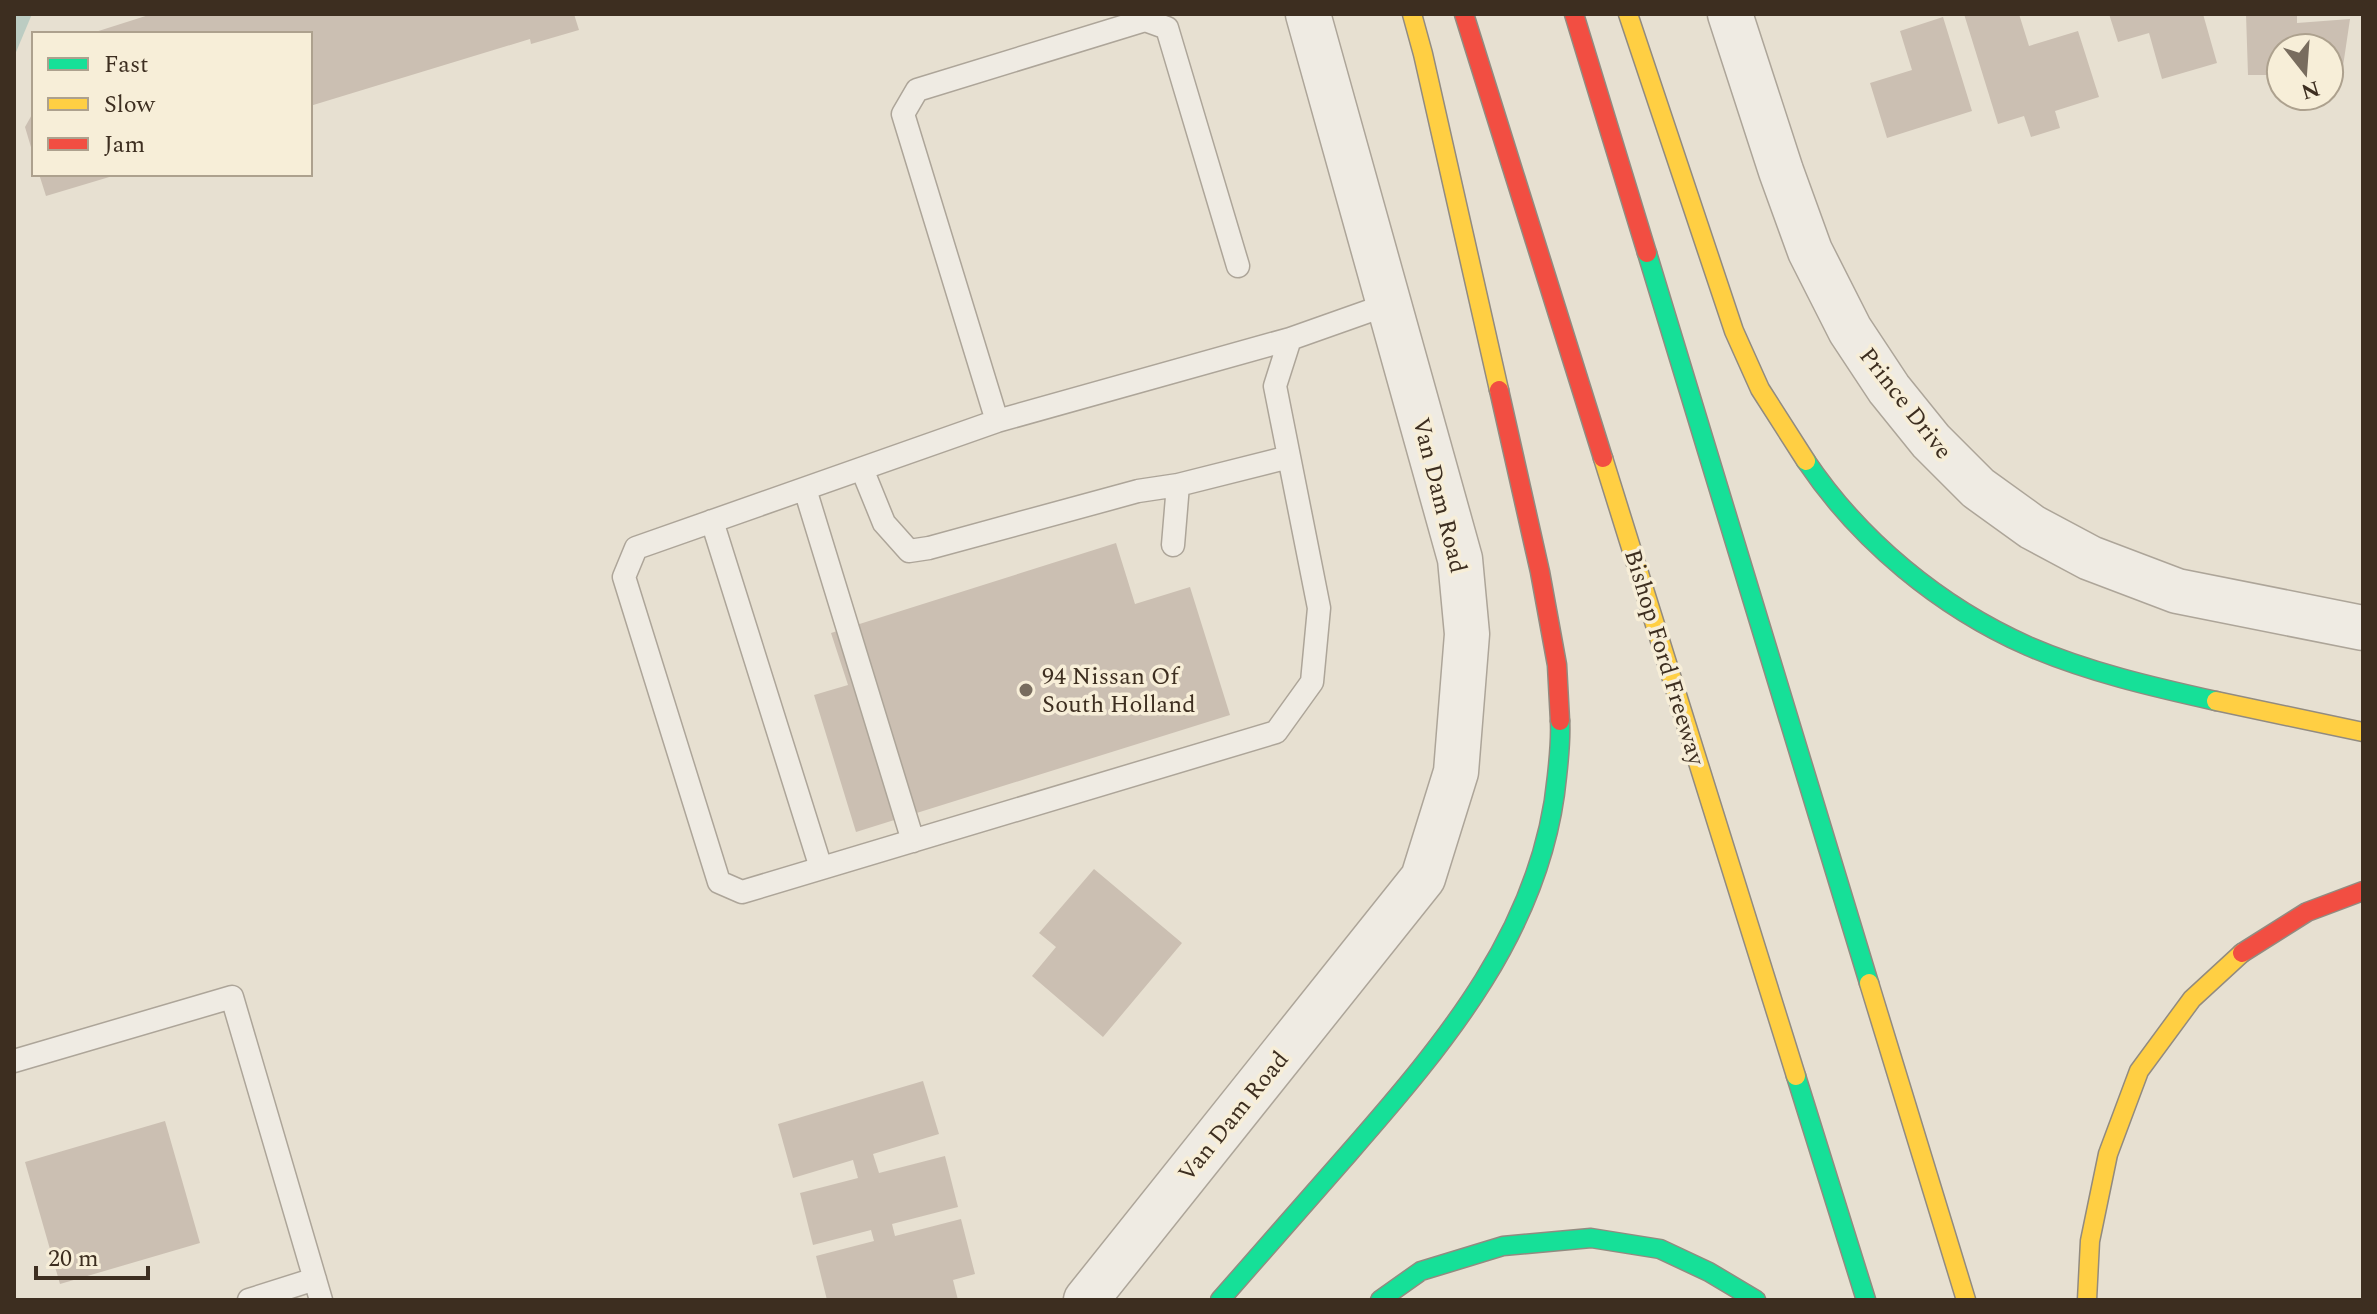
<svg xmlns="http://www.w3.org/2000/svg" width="2377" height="1314" viewBox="0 0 2377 1314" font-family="Spectral,serif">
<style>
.water{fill:#bcccc2}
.building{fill:#cbbfb2}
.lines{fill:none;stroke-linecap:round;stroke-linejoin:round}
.lane-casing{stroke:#ada599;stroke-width:25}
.street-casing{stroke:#ada599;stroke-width:47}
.fast-casing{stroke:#928b80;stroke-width:21}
.slow-casing{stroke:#928b80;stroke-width:21}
.jam-casing{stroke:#928b80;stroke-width:21}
.lane{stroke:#efebe3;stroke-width:22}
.street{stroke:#efebe3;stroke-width:44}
.fast{stroke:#16e098;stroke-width:18}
.slow{stroke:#ffcf43;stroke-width:18}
.jam{stroke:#f24e42;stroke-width:18}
.poi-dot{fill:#786c5e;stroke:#f7eed8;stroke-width:3}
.labels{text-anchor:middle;stroke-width:7;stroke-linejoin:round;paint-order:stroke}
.street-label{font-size:24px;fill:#3d2e20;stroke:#f7eed8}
.poi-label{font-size:24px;fill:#3d2e20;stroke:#f7eed8;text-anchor:start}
</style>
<rect width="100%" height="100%" fill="#e7e0d1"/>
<path class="water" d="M14,14h18l-18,43z"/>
<path class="building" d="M152,14h422l5,16 -48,14 -1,-5 -220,67v-72h-221z
M1964,14h55l10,32 49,-15 21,66 -44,14 5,17 -29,9 -7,-21 -26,8z
M2109,14h94l14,49 -55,16 -13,-46 -31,9z
M2246,14h51v9l53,-4 -8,54h-13v-25h-48v27h-33z
M1943,17l29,94 -85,27 -17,-55 42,-13 -12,-39z
M34,111v43h-1l-8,-27z
M39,174h77v1l-70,21z
M1116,543l19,61 55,-17 40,128 -374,117 -42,-137 34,-10 -17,-52z
M1094,869l88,74 -79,94 -71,-61 24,-29 -17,-14z
M923,1081l16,53 -66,20 6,19 66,-17 13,51 -66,17 3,12 66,-17 14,55 -22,6 5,20h-131l-11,-44 58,-15 -3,-11 -58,15 -13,-52 58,-15 -5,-18 -60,18 -15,-54z
M165,1121l35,122 -140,41 -35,-122z"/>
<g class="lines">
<g class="lane-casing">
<path id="lane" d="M1290,339l-293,82 -361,127 -12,29 95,305 23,10 534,-160 36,-50 7,-74 -44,-222 15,-47 99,-35
M997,421l-94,-307 14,-24 228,-70 22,8 71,238
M862,469l22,54 25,28 20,-3 209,-57 40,-6 111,-28
M805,489l108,352
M712,521l109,347
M1173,545l5,-60
M14,1061l218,-64 89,303
M249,1300l66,-21"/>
</g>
<g class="street-casing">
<path id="street" d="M1730,14l51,157 29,80 40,79 39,59 42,52 47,47 54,39 58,31 87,33 186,37
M1086,1300l337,-422 33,-106 11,-138 -7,-75 -152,-545"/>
</g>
<g class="fast-casing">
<path id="fast" d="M1647,253l222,730
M1806,461c54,80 134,146 222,185 60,26 125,41 188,55
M1796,1076l70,224
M1220,1300c43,-49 86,-98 129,-147 96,-110 194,-225 208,-377 2,-18 4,-37 3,-55
M1380,1300l41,-29 82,-25 88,-8 69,11 49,23 47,28"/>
</g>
<g class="slow-casing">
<path id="slow" d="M1412,14l11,40 76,336
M1628,14l106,317 26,58 46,72
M1603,458l193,618
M2216,701l147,31
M1869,983l97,317
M2087,1300l3,-59 18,-87 31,-83 53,-72 50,-46"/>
</g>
<g class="jam-casing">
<path id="jam" d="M1464,14l139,444
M1574,14l73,239
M1499,390l41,182 17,93 3,56
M2242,953l65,-41 56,-21"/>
</g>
<use href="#lane" class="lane"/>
<use href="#street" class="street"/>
<use href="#fast" class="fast"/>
<use href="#slow" class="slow"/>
<use href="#jam" class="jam"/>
</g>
<circle class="poi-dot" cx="1026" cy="690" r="8"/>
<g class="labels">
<g class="street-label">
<text transform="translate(1906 403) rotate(52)" y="8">Prince Drive</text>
<text transform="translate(1440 495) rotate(76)" y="8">Van Dam Road</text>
<text transform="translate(1665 657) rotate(73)" y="8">Bishop Ford Freeway</text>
<text transform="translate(1233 1116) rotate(-51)" y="8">Van Dam Road</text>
</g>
<g class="poi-label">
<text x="1042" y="684">94 Nissan Of<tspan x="1042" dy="28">South Holland</tspan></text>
</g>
</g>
<rect width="2377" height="1314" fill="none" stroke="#3d2e20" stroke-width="32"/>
<rect x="32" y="32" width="280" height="144" fill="#f7eed8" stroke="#ada18e" stroke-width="2"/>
<rect x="48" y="58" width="40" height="12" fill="#16e098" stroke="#ada18e" stroke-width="2"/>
<text x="104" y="72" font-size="24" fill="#3d2e20">Fast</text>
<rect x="48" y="98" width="40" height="12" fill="#ffcf43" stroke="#ada18e" stroke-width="2"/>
<text x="104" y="112" font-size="24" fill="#3d2e20">Slow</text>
<rect x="48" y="138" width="40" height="12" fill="#f24e42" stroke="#ada18e" stroke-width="2"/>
<text x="104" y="152" font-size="24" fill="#3d2e20">Jam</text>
<g transform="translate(2305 72) rotate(163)"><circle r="38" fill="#f7eed8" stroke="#ada18e" stroke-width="2"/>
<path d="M0-6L14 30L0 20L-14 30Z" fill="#786c5e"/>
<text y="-12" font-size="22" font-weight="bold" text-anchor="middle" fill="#3d2e20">N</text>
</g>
<path d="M36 1266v12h112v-12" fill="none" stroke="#3d2e20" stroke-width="4"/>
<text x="48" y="1266" font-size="24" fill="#3d2e20" stroke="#f7eed8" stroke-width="6" paint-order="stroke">20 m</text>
</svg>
